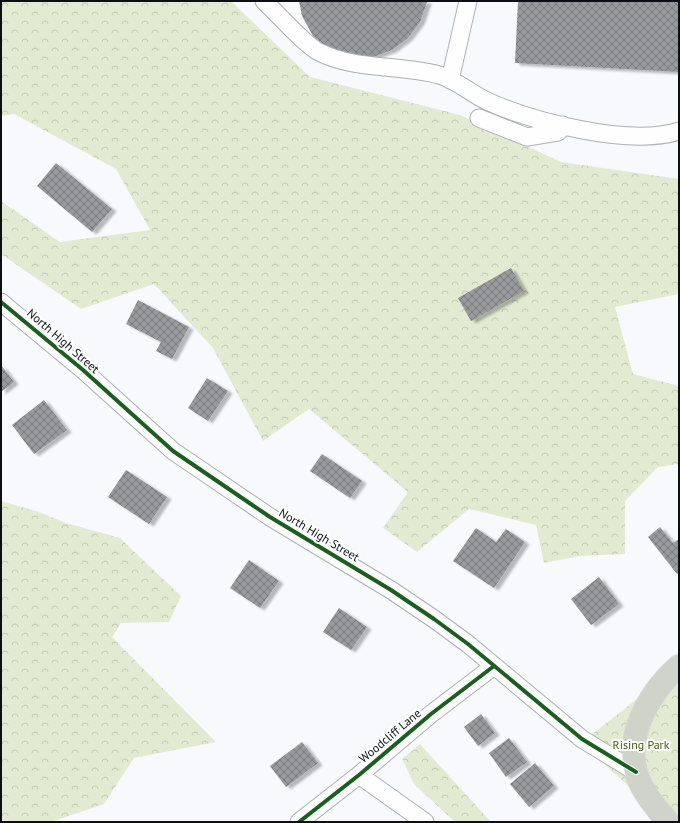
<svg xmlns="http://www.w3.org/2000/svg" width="680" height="823" viewBox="0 0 680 823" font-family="'PT Sans',sans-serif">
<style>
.forest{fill:url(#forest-crowns)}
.building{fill:url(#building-cross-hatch);filter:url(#shadow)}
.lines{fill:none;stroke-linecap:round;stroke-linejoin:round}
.minor-casing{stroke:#adafb3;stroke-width:19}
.highway-casing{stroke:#d5d6d8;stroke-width:24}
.minor{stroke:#fefeff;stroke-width:17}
.highway{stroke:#d0d3c9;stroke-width:22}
.cycleway-casing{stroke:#fff;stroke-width:6}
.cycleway{stroke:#1b5e20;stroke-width:4}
.labels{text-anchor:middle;stroke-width:4;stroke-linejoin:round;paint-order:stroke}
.street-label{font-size:12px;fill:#0b0e12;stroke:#fff}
.park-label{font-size:12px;fill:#46570d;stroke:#fff}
</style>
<defs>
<pattern id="forest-crowns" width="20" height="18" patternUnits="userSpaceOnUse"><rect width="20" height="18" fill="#e2ebd2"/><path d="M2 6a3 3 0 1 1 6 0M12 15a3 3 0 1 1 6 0" fill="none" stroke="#c1c8b3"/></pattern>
<pattern id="building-cross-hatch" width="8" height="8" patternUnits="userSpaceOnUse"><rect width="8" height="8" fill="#97999c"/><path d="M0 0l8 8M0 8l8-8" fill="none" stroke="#797b7e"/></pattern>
<filter id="shadow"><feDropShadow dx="4.5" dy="2.5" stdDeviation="1" flood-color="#0004"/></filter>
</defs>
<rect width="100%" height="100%" fill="#f7f9fc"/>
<path class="forest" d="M1,1h230l79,76 150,38 101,47 118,17v115l-64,13 18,67 46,12v78l-21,3 -33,34v53l-45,2 -36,7 -8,-38 -67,-16 -52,43 -34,-24 25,-36 -99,-83 -46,32 -50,-93 -59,-64 -73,25 -80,-55v-53l59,41 90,-12 -34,-61 -102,-55 -13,2z
M1,501l38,11 27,11 54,15 61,58 -12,26 -48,1 -9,14 104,105 -82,16 -30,46 -53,18h-50z
M679,666v156h-11l-87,-79z
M420,744l71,78h-36l-41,-38 -12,-25z"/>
<path class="building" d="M299,1h128v1l-7,20 -12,16 -16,12 -19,7h-21l-21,-7 -18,-14 -11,-20z
M518,1h161v71l-164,-9z
M56,163l56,46 -20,23 -55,-46z
M511,268l13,23 -53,30 -13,-23z
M138,300l51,27 -17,32 -16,-8 5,-9 -35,-18z
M1,365l13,17 -13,10z
M207,378l21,13 -20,30 -20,-13z
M44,400l23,30 -33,24 -22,-29z
M322,454l40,27 -12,17 -40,-27z
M126,470l41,27 -18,27 -41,-27z
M660,527l13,16 6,-4v33l-2,2 -29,-37z
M476,528l20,14 10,-13 19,13 -31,46 -41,-27z
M249,560l30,21 -19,27 -30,-20z
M599,577l20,27 -28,21 -20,-26z
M339,608l28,19 -16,23 -28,-18z
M481,714l14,19 -17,13 -14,-19z
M509,738l18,24 -21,15 -17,-24z
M302,742l16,21 -32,24 -16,-21z
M535,763l19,23 -25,21 -19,-23z"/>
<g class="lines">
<g class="minor-casing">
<path id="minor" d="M264,1c14,13 38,41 53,50 38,20 82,13 122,24 19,6 31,18 48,26 46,21 143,46 192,30
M450,80l18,-79
M479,118l48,19 31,-5 5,-7
M1,302l82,68 90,81 97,66 121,73 43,29 34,25 114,95 54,33
M359,775l66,47
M299,822l60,-47 72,-61 63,-48"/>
</g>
<g class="highway-casing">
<path id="highway" d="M668,822c-10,-12 -20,-23 -27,-37 -21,-42 6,-91 38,-119"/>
</g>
<use href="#minor" class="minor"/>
<use href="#highway" class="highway"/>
<g class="cycleway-casing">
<path id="cycleway" d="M1,302l82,68 90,81 97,66 121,73 43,29 34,25 114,95 54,33
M299,822l60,-47 72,-61 63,-48"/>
</g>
<use href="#cycleway" class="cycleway"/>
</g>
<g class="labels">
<g class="street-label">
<text transform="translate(63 341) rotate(41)" y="4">North High Street</text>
<text transform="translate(319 535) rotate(31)" y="4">North High Street</text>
<text transform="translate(390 736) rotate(-40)" y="4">Woodcliff Lane</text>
</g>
<g class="park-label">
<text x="641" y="749">Rising Park</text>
</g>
</g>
<rect width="680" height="823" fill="none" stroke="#0b0e12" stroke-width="4"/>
</svg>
